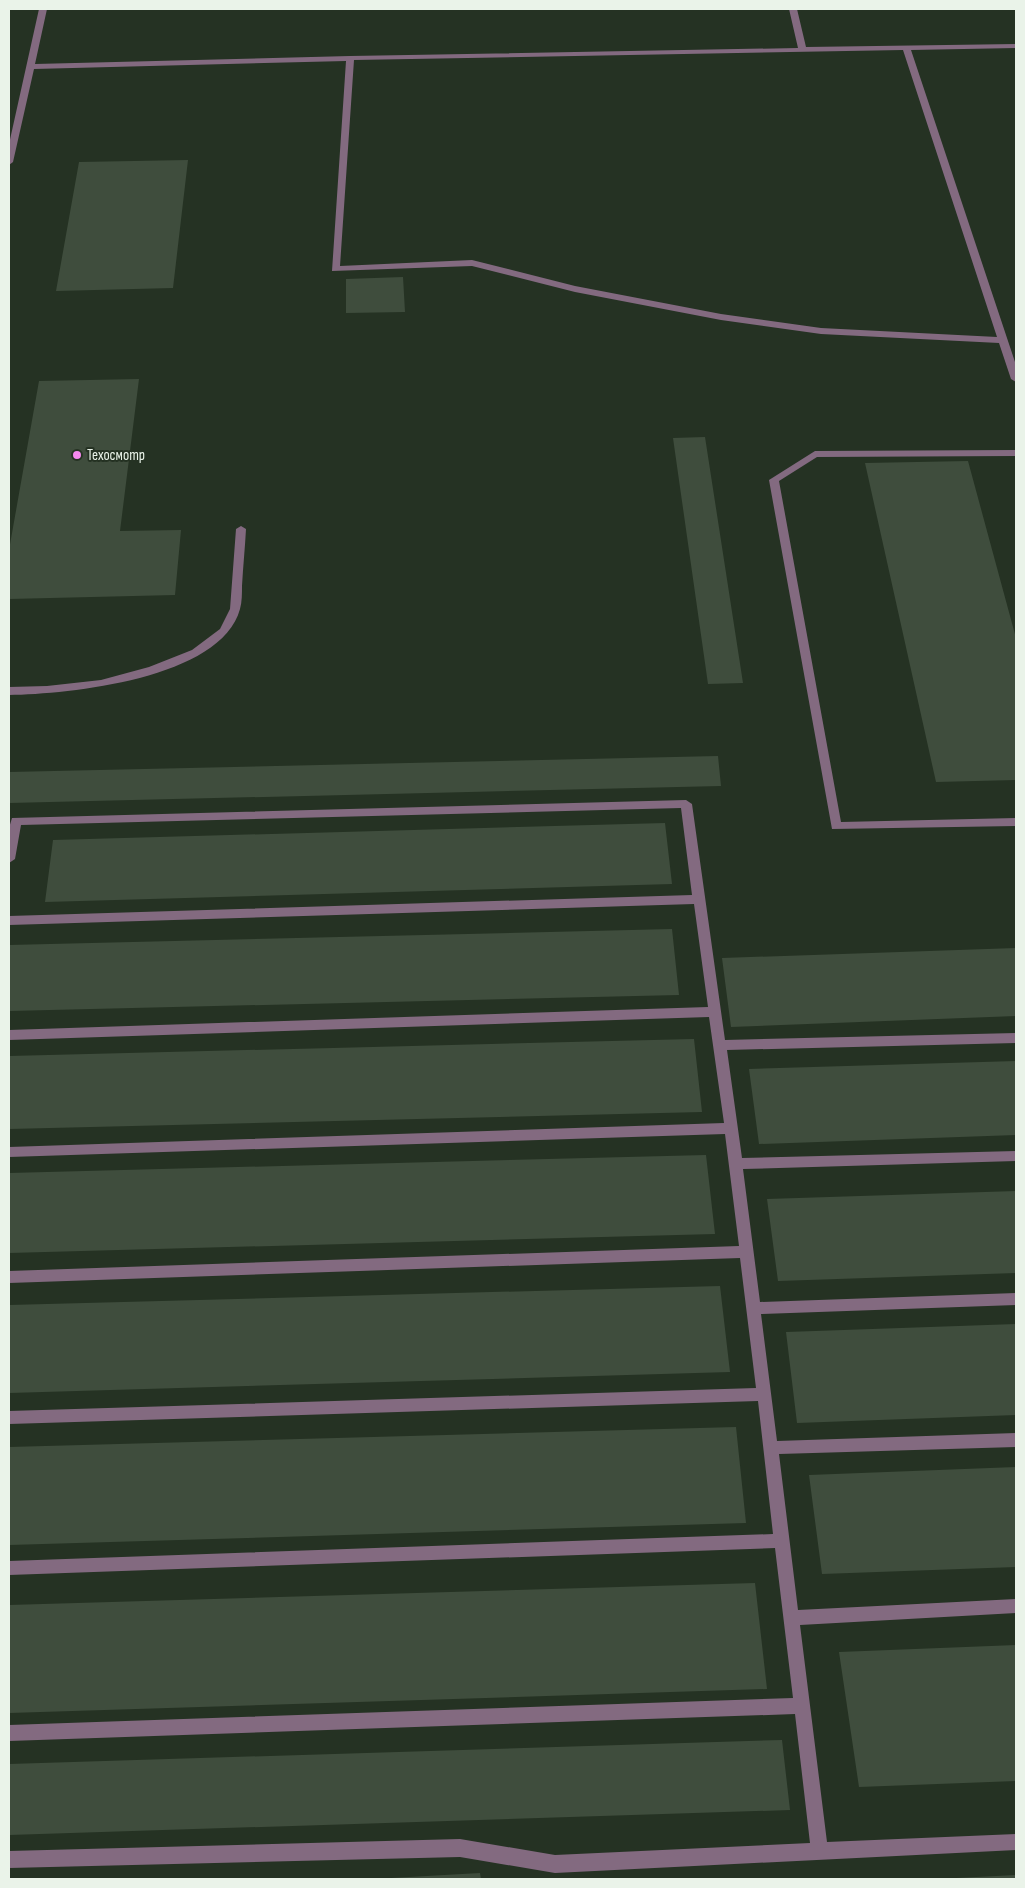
<svg xmlns="http://www.w3.org/2000/svg" width="1025" height="1888" viewBox="0 0 1025 1888" font-family="'Sofia Sans Condensed',sans-serif">
<style>
.building{fill:#3f4d3d}
.lines{fill:none;stroke-linecap:round;stroke-linejoin:round}
.minor{fill:#836a80;fill-rule:evenodd}
.poi-dot{fill:#f589ee;stroke:#253223;stroke-width:2}
.labels{text-anchor:middle;stroke-width:4;stroke-linejoin:round;paint-order:stroke}
.poi-label{font-size:15px;fill:#eaf3e9;stroke:#253223;text-anchor:start}
</style>
<rect width="100%" height="100%" fill="#253223"/>
<path class="building" d="M188,160l-15,128 -117,3 23,-129z
M403,277l2,35 -59,1v-34z
M139,379l-19,152 61,-1 -6,65 -166,4v-49l30,-169z
M705,437l38,246 -35,1 -35,-246z
M968,461l48,177v142l-80,2 -71,-319z
M718,756l3,30 -712,17v-31z
M665,823l7,61 -627,18 8,-62z
M672,929l7,66 -670,16v-66z
M1016,948v68l-285,11 -9,-69z
M694,1039l8,73 -693,17v-73z
M1016,1061v74l-257,9 -10,-75z
M706,1155l9,79 -706,19v-80z
M1016,1191v82l-238,8 -11,-82z
M720,1286l10,86 -721,21v-88z
M1016,1324v91l-219,8 -11,-91z
M736,1427l10,96 -737,22v-98z
M1016,1467v100l-194,7 -13,-99z
M755,1583l12,106 -758,24v-108z
M1016,1645v136l-157,6 -20,-135z
M782,1740l8,70 -781,25v-71z
M480,1873l1,6h-90v-1z
M1016,1875v4h-60v-1z"/>
<g class="lines">
<path class="minor" d="M39,9h8l-12,55 315,-8 448,-8 -9,-39h8l9,38 210,-3v4l-105,2 105,315v17l-5,-3 -12,-36 -178,-9 -100,-14 -146,-28 -103,-26 -140,5 14,-210 -312,8 -21,93 -4,3v-21zM903,50l94,287 -176,-9 -100,-14 -146,-28 -103,-26 -132,6 14,-206z
M1016,450v6l-199,1 -38,24 62,341 175,-4v8l-184,3 -63,-349 46,-29z
M241,526l5,3c-1,19 -3,38 -4,57 0,7 0,16 -2,23 -19,70 -171,85 -231,86v-8l38,-1 54,-6 48,-13 43,-17 28,-21 10,-20 6,-80z
M686,800l6,4 33,236 291,-7v10l-289,7 15,108 274,-7v10l-273,8 17,133 256,-9v12l-255,9 16,127 239,-8v14l-237,7 19,156 218,-11v14l-216,12 27,217 189,-8v16l-461,23 -95,-16 -451,11v-17l451,-12 95,16 255,-12 -15,-129 -786,27v-16l784,-27 -18,-150 -766,27v-14l764,-27 -15,-133 -749,23v-13l747,-23 -16,-130 -731,25v-12l730,-25 -14,-112 -716,23v-10l715,-24 -15,-106 -700,23v-10l699,-23 -14,-103 -685,21v-9l683,-21 -11,-87 -660,17 -6,34 -6,4v-35l3,-10z"/>
</g>
<circle class="poi-dot" cx="77" cy="455" r="5"/>
<g class="labels">
<g class="poi-label">
<text x="87" y="460">Техосмотр</text>
</g>
</g>
<rect width="1025" height="1888" fill="none" stroke="#eaf3e9" stroke-width="20"/>
</svg>
